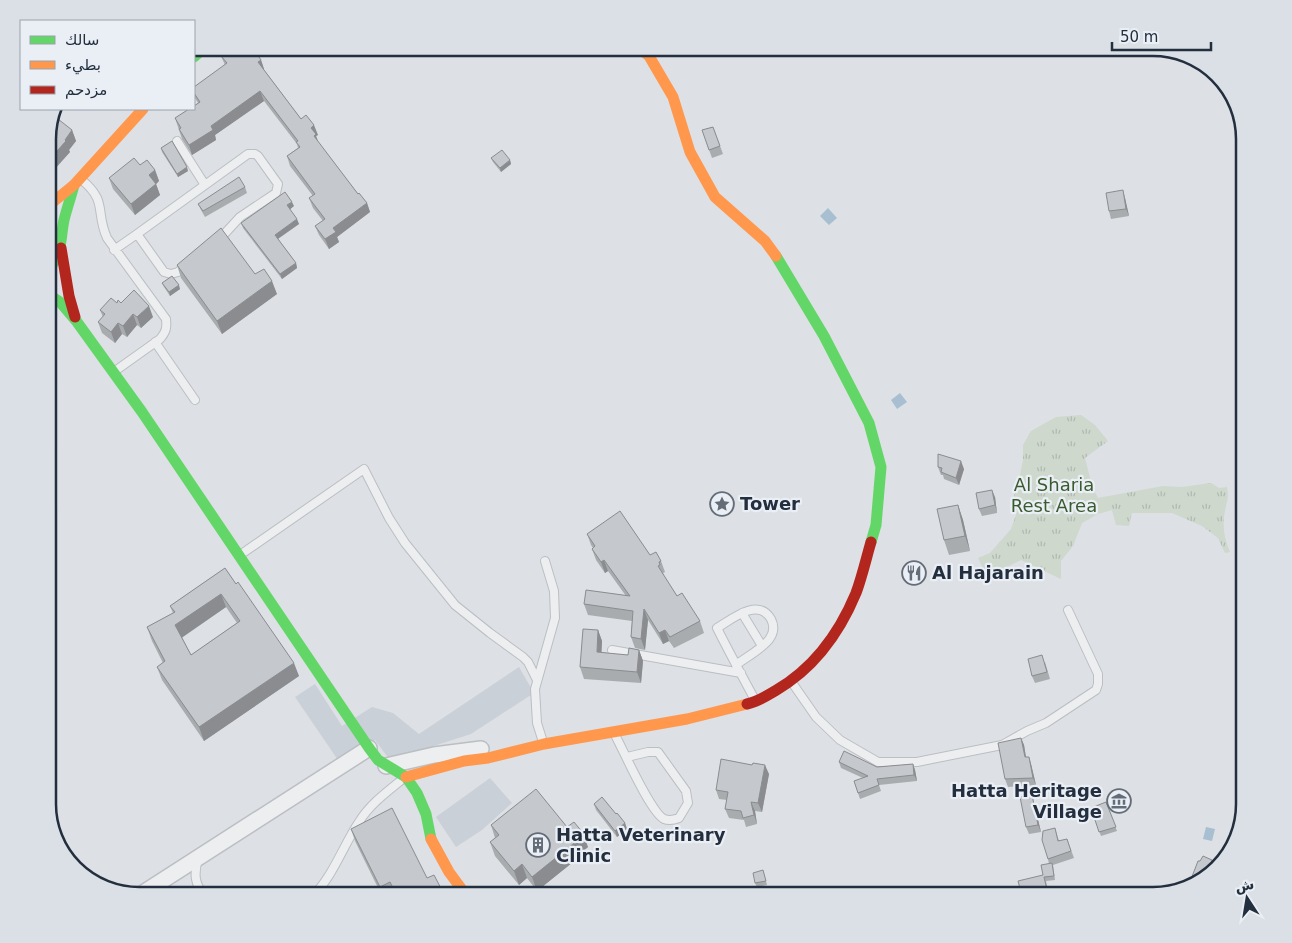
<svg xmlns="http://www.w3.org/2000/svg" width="1292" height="943" viewBox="0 0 1292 943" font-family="'DejaVu Sans',Vazirmatn,sans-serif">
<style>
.built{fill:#cad0d8}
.grass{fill:url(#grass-tufts)}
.water{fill:#a8bfd2}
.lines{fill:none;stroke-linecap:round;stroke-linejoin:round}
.lane-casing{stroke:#bbbec2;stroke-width:10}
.street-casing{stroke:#bbbec2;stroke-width:18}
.lane{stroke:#edeef0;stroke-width:8}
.street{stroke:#edeef0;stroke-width:15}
.fast{stroke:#63d668;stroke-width:11}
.slow{stroke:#ff974d;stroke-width:11}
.jam{stroke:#b3261e;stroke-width:11}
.wall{fill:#a9acaf;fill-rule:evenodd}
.shaded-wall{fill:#8a8c8f}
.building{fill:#c5c8cc;stroke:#8a8c8f;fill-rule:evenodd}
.labels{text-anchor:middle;stroke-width:4.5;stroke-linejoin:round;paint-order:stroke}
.park-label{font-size:18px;fill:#3a5b2f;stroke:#eaeff5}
.poi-label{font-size:18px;font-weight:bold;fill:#232e3e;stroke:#eaeff5;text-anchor:start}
.rim{fill:none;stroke:#232e3e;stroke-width:2.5}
</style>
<defs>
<pattern id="grass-tufts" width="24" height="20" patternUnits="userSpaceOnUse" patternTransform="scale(1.25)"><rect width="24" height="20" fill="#ced8cd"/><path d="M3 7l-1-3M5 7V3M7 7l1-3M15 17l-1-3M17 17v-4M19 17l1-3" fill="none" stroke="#b1bab1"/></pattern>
</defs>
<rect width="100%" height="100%" fill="#dde0e4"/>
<path class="built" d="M519,667l15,26 -63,41 -81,26 -15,-20 -35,23 -45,-66 20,-13 27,42 30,-19 21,6 26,21z
M490,778l22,25 -30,27 -26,17 -20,-30z"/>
<path class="grass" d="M1081,415l14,10 13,16 -23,17 7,28 6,12 65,-12 19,1 29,-4 8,5 8,-1c2,13 0,12 -2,24 -3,15 -1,27 5,41l-5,1 -7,-15 -16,-12 -30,-13h-40l-3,13 -13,-1 -4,-15 -14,4 -16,9 -9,23 -12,15v18l-40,-19 -34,17 -9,-19 12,-5 21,-24 5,-14 -2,-19 5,-16 4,-20v-15l8,-14 25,-14z"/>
<path class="water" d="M828,208l9,10 -8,7 -9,-9z
M900,393l7,9 -10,7 -6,-9z
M1206,827l9,2 -3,12 -9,-2z"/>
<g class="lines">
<g class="lane-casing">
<path id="lane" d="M177,141l28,44
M248,154h7l3,2 20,28 -2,9 -36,24 -23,25 -39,30 -7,2 -7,-2 -27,-38z
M82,180c26,22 13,31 25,58l59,81c1,9 0,13 -6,20l-45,32
M114,250l23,-16
M155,342l40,58
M240,555l124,-86 25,49 16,25 50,62 35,28 33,24 5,5 9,18
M742,613l20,33
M612,650l129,23
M736,665c9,-7 29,-18 34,-27 4,-6 4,-13 1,-19 -13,-22 -39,0 -54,9 12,24 25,48 38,72
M793,684l23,33 24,23 38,22h39l85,-17 25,-14 19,-8 50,-33 2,-6v-10l-30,-64
M614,733c9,16 36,79 50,86 5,2 10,1 15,-1l9,-15 -2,-12 -28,-39h-10l-21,5
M543,742l-6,-19 -2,-34 20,-71 -1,-27 -9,-30
M198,859c-4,14 -4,26 7,36
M314,895c20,-21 29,-49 45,-73 11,-18 29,-31 45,-44"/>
</g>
<g class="street-casing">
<path id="street" d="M386,766l48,-11 47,-6
M140,895l229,-147"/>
</g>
<use href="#lane" class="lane"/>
<use href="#street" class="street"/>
<path class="fast" d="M194,57l10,-9
M776,256l48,80 45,87 12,44 -5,58 -5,17
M48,269c15,-14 12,-30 16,-49 3,-12 7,-23 10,-35
M48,294l12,8 17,20 65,90 227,336 9,12 28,17 11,16 9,21 5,25"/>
<path class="slow" d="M639,48l10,8 24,41 17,55 25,45 50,44 11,15
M48,206l26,-21 69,-76
M406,777l58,-16 24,-3 56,-14 143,-25 60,-15
M431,839l18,33 17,23"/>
<path class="jam" d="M61,248l8,48 6,21
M747,704c10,-2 18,-7 28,-13 38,-22 64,-57 81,-98 6,-16 10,-34 15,-51"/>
</g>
<path class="wall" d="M221,56l40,4 3,9v1l37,49 17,16 -2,1 3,8 39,50 9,9 3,9 -33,25 2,5 -10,7 -10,-14 -4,-9 8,-5 -10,-13 -4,-10 4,-2 -23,-30 -3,-10 11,-8 -1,-4 -33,-43 -49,34 1,5 -24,15 -10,-16 -7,-21 23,-15 -4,-7v-9l31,-22z
M54,124l18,6 4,11 -7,9 1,2 -17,19 -5,-4v-34z
M713,127l10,27 -11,4 -10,-28z
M161,148l27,23 -10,6 -16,-25z
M491,158l19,2 1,4 -10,8 -8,-10z
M140,165l15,5 4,11 -3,3 4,11 -25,20 -22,-26 -4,-11z
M245,187l2,6 -42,24 -4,-7 -3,-6z
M1125,198l4,18 -18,3 -2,-8z
M294,206l-4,3 9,15 -21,15 18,24 1,5 -15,11 -39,-51 -2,-5z
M177,265l78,9 22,20 -55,40 -41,-56z
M162,283l18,6 -10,7 -6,-9z
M117,303h4l32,14 -12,11 -4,-3 -10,12 -5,-3 -7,9 -13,-10 -4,-11 5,-5 -3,-7z
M938,467l26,2 -5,16 -15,-6 -1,-4h-2z
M995,497l2,16 -15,3 -3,-7z
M958,505l5,15 7,31 -21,4 -5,-15z
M587,534l63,21 11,6 4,11 -2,1 1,3 13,20 23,25 4,12 -30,15 -5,-7 -6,3 -15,-24 -3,30 -10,-2 -4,-11 1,-16 -44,-6 -4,-11 42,-8 -18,-25 -3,2 -9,-13 -4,-11 1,-1 -2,-3z
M225,568l74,108 -95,65 -42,-61 -5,-13 6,-4 -11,-22 -5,-14 26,-14 -3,-7zM226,607l11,16 -46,32 -9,-18z
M598,630l4,11 -1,12 27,2 11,-5 4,11 -2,22 -57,-4 -4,-12z
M1045,662l5,17 -15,4 -3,-7z
M1021,738l3,7 2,12h3l2,7 5,21 -28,2 -3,-8z
M839,762l38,5 36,-3 2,6 2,11 -38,4 2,6 -21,8 -6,-18 9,-3 -22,-10z
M769,774l-7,38 -7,-1 2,13 -11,3 -2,-7 -15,-2 -4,-9 2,-9 -8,-1 -3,-9z
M1106,802l11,29 -16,5 -10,-28z
M1034,803l7,29 -12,2 -3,-7z
M594,804l22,10 9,9 2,6 -10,8 -21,-27z
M491,825l76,2 21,20 -6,5 1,2 -46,37 -10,-13 -8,7 -24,-29 -5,-14 5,-4z
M1055,828l4,13 8,-2 7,19 -21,7 2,15 -9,1 3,13 -5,2h-22l21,-21 6,-11 -1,-5z
M351,829l76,49 18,18h-50v-1l-2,1h-11l-27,-55z
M763,870l4,15 -10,2 -2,-4z"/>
<path class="shaded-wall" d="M261,60l3,9 -3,2 -3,-9z
M260,91l4,10 -49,34 1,5 -24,15 -3,-10 22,-19z
M314,125l4,10 -2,1 3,8 -2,2 -6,-18z
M72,130l4,11 -7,9 1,2 -17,19 -4,-11z
M510,160l1,4 -10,8 -1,-4z
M187,167l1,4 -10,6 -1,-3z
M155,170l4,11 -3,3 4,11 -25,20 -4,-11 18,-29z
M1123,190l2,8 4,18 -3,-7z
M292,202l2,4 -5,4 -2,-5z
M367,203l3,9 -33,25 2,5 -10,7 -4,-10 8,-11z
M297,219l2,5 -23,16 -1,-5z
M296,263l1,5 -15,11 -2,-5z
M272,281l5,13 -55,40 -5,-13z
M179,285l1,4 -10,7 -1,-4z
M149,306l4,11 -12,11 -4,-11z
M133,314l4,11 -10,12 -4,-11z
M118,323l4,11 -7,9 -4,-11z
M961,461l3,8 -5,16 -3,-7z
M992,490l3,7 2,16 -2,-8z
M958,505l5,15 7,31 -5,-15z
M604,560l4,11 -3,2 -4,-11z
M221,594l5,13 -46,32 -5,-14z
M644,609l4,11 -3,30 -4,-11z
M598,630l4,11 -1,23 -4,-12z
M665,630l4,11 -6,3 -4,-11z
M639,650l4,11 -2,22 -4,-11z
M294,663l5,13 -95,65 -5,-14z
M1021,738l3,7 3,19 -2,-7z
M1029,757l2,7 5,21 -3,-7z
M913,764l2,6 2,11 -3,-6z
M765,765l4,9 -7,38 -4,-9z
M1032,795l2,8 7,29 -3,-7z
M751,802l4,9 2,13 -3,-9z
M625,823l2,6 -10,8 -2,-6z
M583,833l5,14 -6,5 1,2 -46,37 -5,-14z
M1212,860l3,8 -8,7z
M522,864l5,14 -8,7 -5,-14z"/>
<path class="building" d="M235,48h18l8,12 -3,2 43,57 5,-4 8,10 -3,3 5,6 -2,2 44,58 1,-1 8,10 -34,25 3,4 -11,7 -10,-13 10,-7 -16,-21 6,-4 -28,-38 13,-9 -4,-5 2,-1 -38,-50 -49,35 2,4 -24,15 -10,-16 2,-1 -6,-10 14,-9h5v-3l6,-4 -6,-9v-6l33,-24 -6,-7z
M58,119l14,11 -7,10 1,1 -17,19 -1,-1v-26l3,-12 3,3z
M713,127l7,19 -11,4 -7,-20z
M172,141l15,26 -10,7 -16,-26z
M502,150l8,10 -10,8 -9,-10z
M134,158l6,7 7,-5 8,10 -6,5 7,9 -25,20 -22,-26z
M239,177l6,10 -42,24 -5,-7z
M1123,190l3,19 -17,2 -3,-18z
M285,192l7,10 -5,3 10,14 -22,16 21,28 -16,11 -39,-51z
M221,228l34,46 9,-5 8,12 -55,40 -40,-56z
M172,276l7,9 -10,7 -7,-9z
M134,290l15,16 -12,11 -4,-3 -10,12 -5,-3 -7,9 -13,-10 7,-8 -5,-4 11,-12 6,5 1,-3 3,3z
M938,454l23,7 -5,17 -15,-6 1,-4 -4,-1z
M992,490l3,15 -16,4 -3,-16z
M958,505l7,31 -21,4 -7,-31z
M620,511l30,44 6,-3 5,9 -2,1 1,3 -2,1 19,30 5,-3 18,28 -30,16 -5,-7 -6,3 -15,-24 -3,30 -10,-2 2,-26 -49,-7 2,-14 44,6 -26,-36 -3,2 -9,-13 3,-3 -8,-12z
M225,568l11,16 2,-2 56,81 -95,64 -42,-60 8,-6 -18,-34 28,-15 -5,-6zM221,594l19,27 -49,34 -16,-30z
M583,629l15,1 -1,22 31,3 1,-7 10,2 -2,22 -57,-5z
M1042,655l5,17 -15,4 -4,-17z
M1021,738l4,19h4l4,21 -28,1 -7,-36z
M844,751l33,16 36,-3 1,11 -37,4 2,6 -21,8 -4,-12 14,-5 -29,-14z
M721,759l31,6 1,-2 12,2 -7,38 -7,-1 3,13 -11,3 -2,-7 -16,-2 3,-17 -12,-2z
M536,789l31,38 7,-5 9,11 -6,6 1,1 -46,37 -10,-13 -8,7 -24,-29 9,-7 -8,-10z
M1032,795l6,30 -12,2 -6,-30z
M602,797l14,17 1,-1 8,10 -10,8 -21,-27z
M1106,802l10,25 -17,5 -8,-24z
M392,808l35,70 7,-3 11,21h-48l-7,-14 -10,5 -29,-58z
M1055,828l3,13 9,-2 4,12 -23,8 -6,-19 1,-9z
M1203,856l9,4 -5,15 -13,11 -6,1 10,-26h2z
M1052,863l2,13 -10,1 3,13 -20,6h-5l-4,-15 25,-6 -2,-10z
M763,870l3,11 -11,2 -2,-10z
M789,890l2,6h-20z"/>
<defs>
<g id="sight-ring" transform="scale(1.25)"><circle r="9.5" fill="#eaeff5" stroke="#646c78" stroke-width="1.5"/><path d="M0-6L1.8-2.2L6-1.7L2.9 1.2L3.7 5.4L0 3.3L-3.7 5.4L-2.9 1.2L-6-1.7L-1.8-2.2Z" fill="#646c78"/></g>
<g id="restaurant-ring" transform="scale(1.25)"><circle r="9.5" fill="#eaeff5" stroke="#646c78" stroke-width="1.5"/><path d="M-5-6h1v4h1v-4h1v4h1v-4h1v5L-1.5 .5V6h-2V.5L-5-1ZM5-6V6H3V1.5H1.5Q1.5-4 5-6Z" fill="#646c78"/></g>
<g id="museum-ring" transform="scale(1.25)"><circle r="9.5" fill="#eaeff5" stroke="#646c78" stroke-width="1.5"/><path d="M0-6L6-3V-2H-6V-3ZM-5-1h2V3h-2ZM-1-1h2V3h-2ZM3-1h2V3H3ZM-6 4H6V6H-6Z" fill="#646c78"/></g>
<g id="building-ring" transform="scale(1.25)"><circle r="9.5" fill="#eaeff5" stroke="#646c78" stroke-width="1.5"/><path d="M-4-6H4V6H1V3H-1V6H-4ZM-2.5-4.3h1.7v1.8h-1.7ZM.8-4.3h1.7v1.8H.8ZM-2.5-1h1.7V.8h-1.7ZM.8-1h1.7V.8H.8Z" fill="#646c78"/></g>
</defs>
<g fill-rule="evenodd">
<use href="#sight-ring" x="722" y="504"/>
<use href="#restaurant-ring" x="914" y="573"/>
<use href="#museum-ring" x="1119" y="801"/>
<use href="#building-ring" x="538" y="845"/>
</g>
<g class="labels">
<g class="park-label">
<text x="1054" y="491">Al Sharia<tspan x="1054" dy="21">Rest Area</tspan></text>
</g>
<g class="poi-label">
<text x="740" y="510">Tower</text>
<text x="932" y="579">Al Hajarain</text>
<text x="1102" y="797" text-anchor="end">Hatta Heritage<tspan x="1102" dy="21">Village</tspan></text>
<text x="556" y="841">Hatta Veterinary<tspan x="556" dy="21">Clinic</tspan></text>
</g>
</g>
<path d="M0 0H1292V943H0ZM139 56H1153A83 83 0 0 1 1236 139V804A83 83 0 0 1 1153 887H139A83 83 0 0 1 56 804V139A83 83 0 0 1 139 56Z" fill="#dae0e6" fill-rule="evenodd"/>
<path class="rim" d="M139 56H1153A83 83 0 0 1 1236 139V804A83 83 0 0 1 1153 887H139A83 83 0 0 1 56 804V139A83 83 0 0 1 139 56Z"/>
<rect x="20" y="20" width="175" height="90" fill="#eaeff5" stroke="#9aa2ac"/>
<rect x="30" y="36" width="25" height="8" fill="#63d668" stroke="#9aa2ac"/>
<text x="65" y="45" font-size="15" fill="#232e3e">سالك</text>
<rect x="30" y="61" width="25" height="8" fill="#ff974d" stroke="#9aa2ac"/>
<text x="65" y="70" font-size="15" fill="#232e3e">بطيء</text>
<rect x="30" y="86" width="25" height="8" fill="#b3261e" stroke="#9aa2ac"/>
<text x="65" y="95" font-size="15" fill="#232e3e">مزدحم</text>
<g transform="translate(1247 898) rotate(348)" stroke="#eaeff5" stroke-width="4" paint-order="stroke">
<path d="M0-4L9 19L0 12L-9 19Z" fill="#232e3e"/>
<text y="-8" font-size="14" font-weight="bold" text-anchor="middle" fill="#232e3e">ش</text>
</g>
<path d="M1112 42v8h99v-8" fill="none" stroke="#232e3e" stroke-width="2.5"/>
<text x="1120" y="42" font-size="15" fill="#232e3e" stroke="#eaeff5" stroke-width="4" paint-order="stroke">50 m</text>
</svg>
